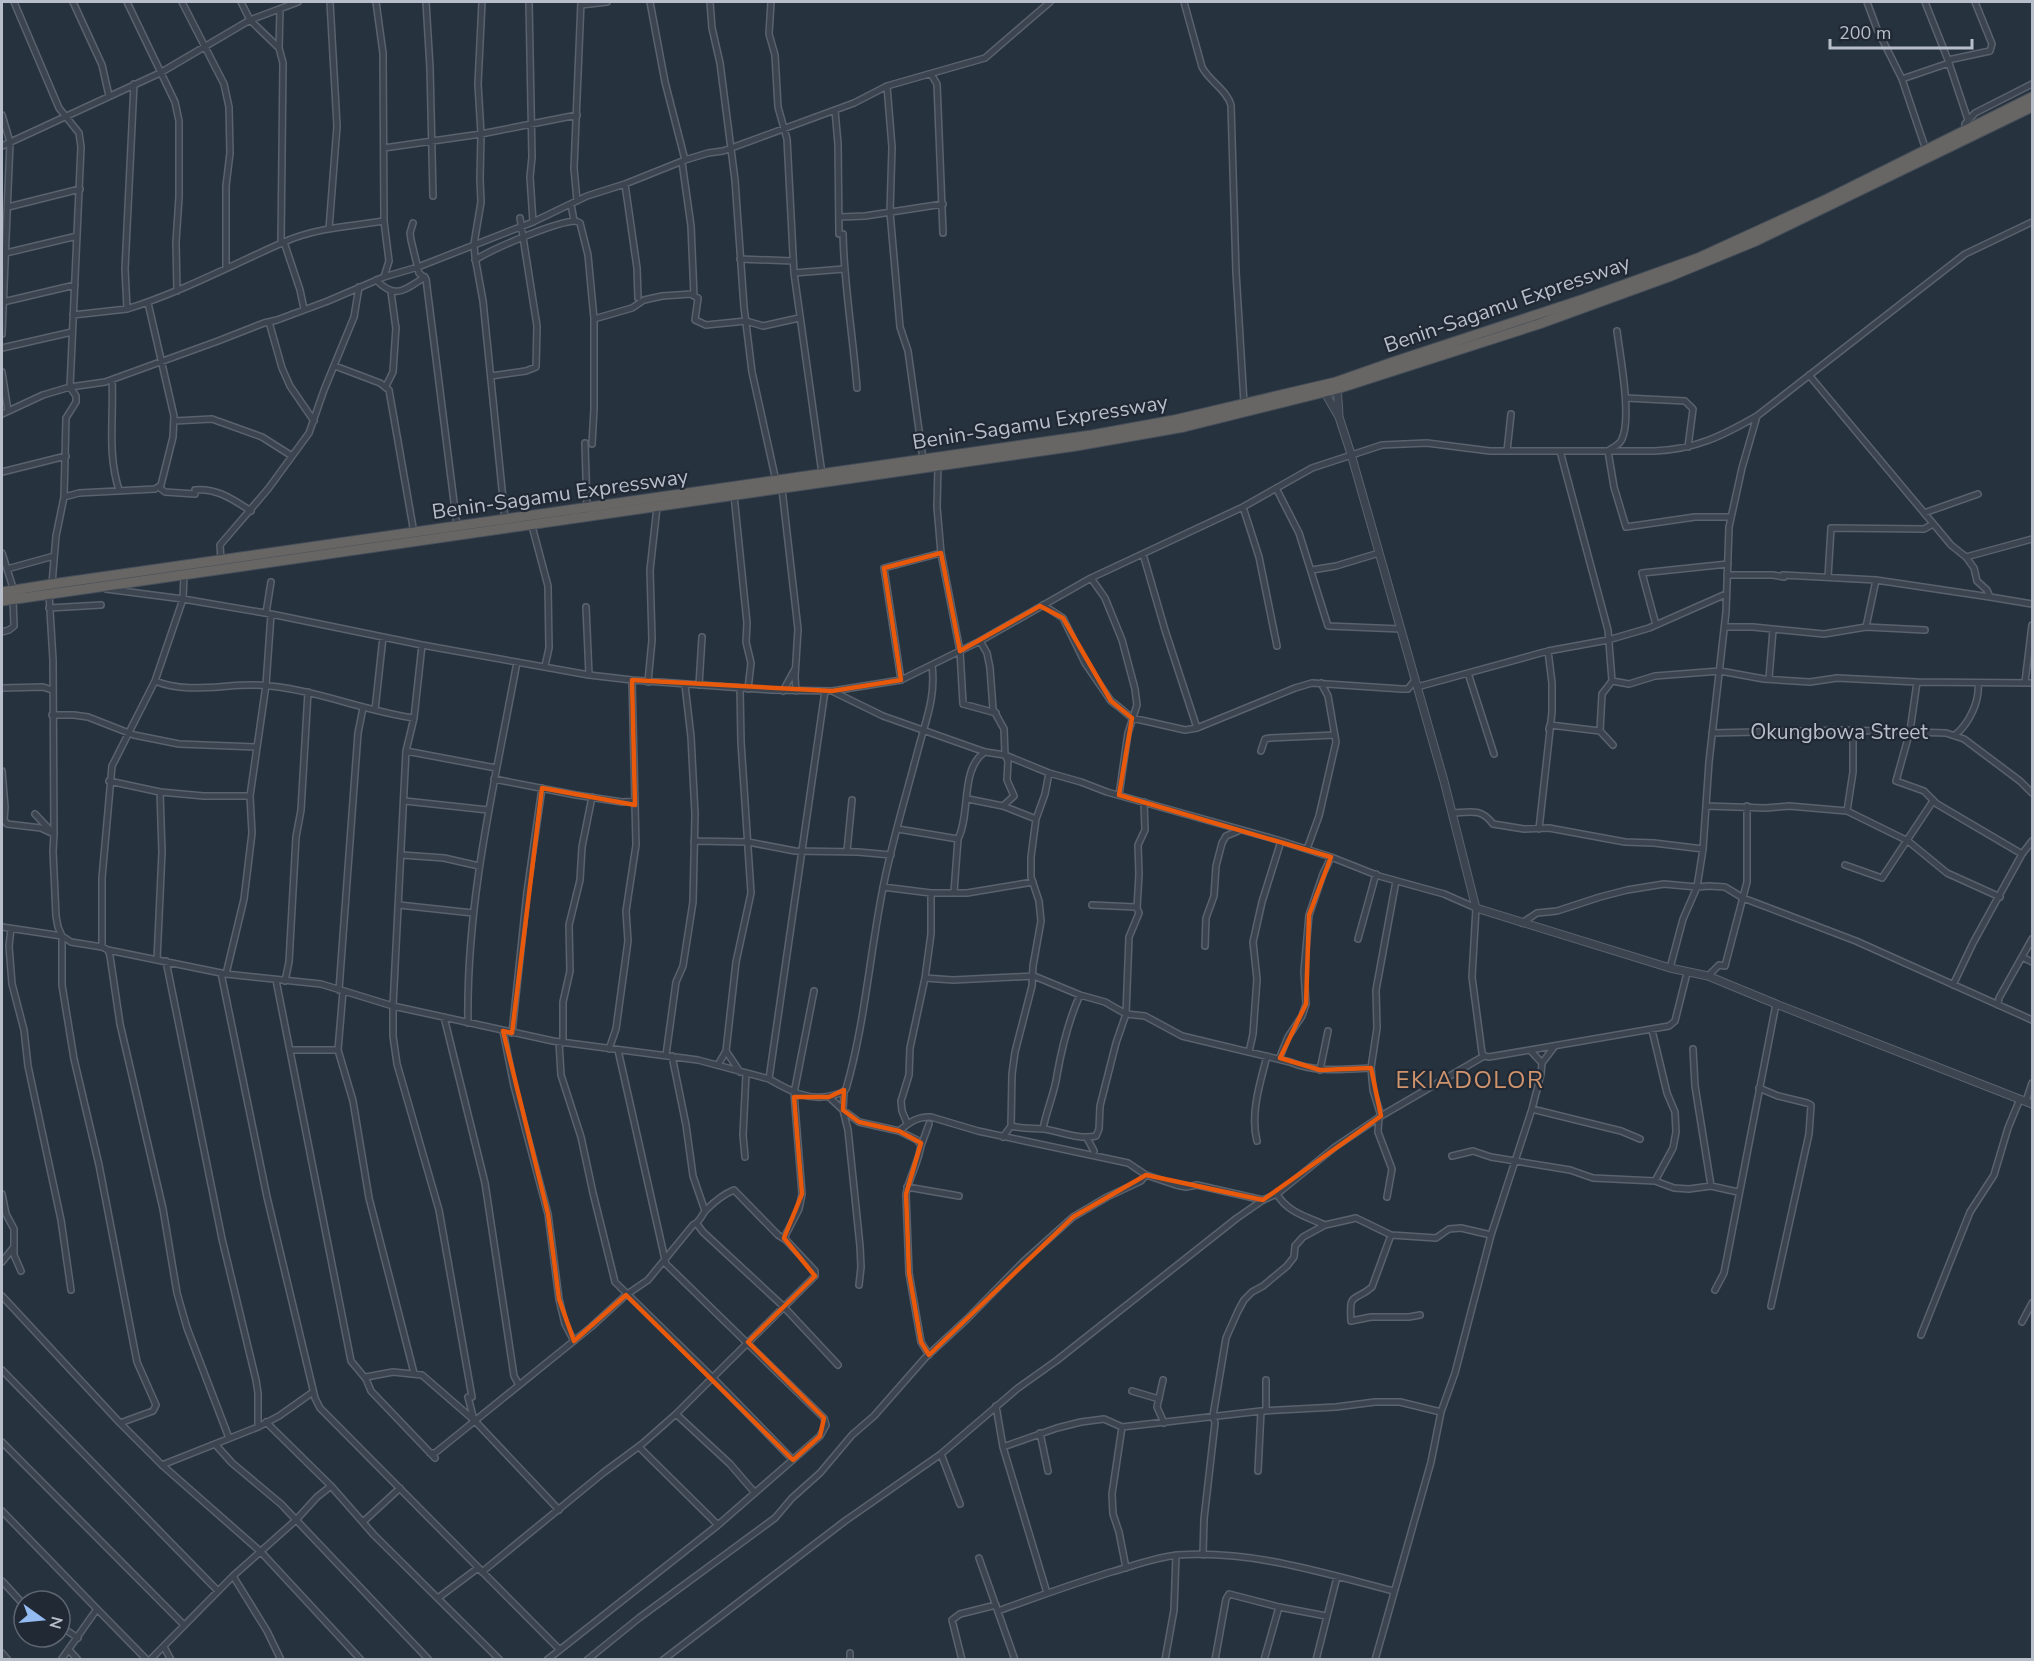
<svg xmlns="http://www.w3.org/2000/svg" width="2034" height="1661" viewBox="0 0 2034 1661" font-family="'Nunito Sans',sans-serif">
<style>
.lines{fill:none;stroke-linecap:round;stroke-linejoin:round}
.minor-casing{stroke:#59626d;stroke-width:8}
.tertiary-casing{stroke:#59626d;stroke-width:9}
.trunk-casing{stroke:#464f5a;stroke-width:11}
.minor{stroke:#3b444f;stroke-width:5}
.tertiary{stroke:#3b444f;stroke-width:7}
.trunk{stroke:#676664;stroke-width:9}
.marked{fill:none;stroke:#e8590c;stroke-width:4.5;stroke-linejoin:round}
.labels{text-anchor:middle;stroke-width:4.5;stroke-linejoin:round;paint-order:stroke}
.street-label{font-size:21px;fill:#b8bfca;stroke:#202934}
.quarter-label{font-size:24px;letter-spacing:1.5px;fill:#cf946d;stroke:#202934}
</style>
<rect width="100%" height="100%" fill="#27323f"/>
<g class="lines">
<g class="minor-casing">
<path id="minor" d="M14,2l45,106 20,25 2,14 -11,240 6,9v6l-10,16 -2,79 -8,39 -4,48
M73,2l29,63 7,31
M127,2l48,100 4,19v76l-3,45 1,49
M182,2l42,82 5,23 1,46 -4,33v82
M241,2l9,18 29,28
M376,2l7,51 1,168 5,40 -5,16
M426,2l4,66 3,128
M482,2l-4,82 3,50 -1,45 1,23 -7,42 1,13 8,44 22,218
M529,2l3,155 -2,20 3,45
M650,2l15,80 20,78 -3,2 9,64 3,70
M710,2l2,26 8,35 15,117 9,127 8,65 24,109
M771,2l-2,32 6,21 3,52 9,32 7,134 28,201
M1184,2l18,65c7,14 25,23 29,38l5,167 8,131
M1867,2l10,27 25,50
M1925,2l23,58 20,60
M581,5l26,-3
M280,9l-1,39 4,15 -2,181
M1948,60l42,-9 2,-7 -17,-42
M931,74l6,10 6,149
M887,86l5,61 -2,65 10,115 8,24 15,108
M835,110l3,34 1,90
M2,115l8,27 -8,192
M1965,131v-7l10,-11 57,-29
M2,146l158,-73 90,-53 48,-18
M384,148l97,-14 96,-19
M1926,150l-24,-71 47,-16
M625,184l12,84 1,30
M577,201l-3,-33 7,-166
M571,204l3,17
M8,207l72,-18
M840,217l25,-1 78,-12
M413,223l-3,10 1,7 8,33 7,6 31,247
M329,229l8,-103 -7,-124
M843,234c1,51 10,102 14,154
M284,242l16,48 4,19
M6,253l71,-17
M740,259l53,2
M475,260c17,-11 82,-39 101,-39l4,2 8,32 6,64 38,-11 12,-8 18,-4 29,-2 7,4 -3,22 11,5 40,-4 17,5 36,-8
M794,273l50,-4
M376,280c20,20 28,10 49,-3
M391,292l5,37
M3,302l72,-17
M127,309c54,-17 105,-44 157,-67 31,-14 67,-16 100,-21
M73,315l54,-6 -2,-40 9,-185
M269,322l13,46 8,18 24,35
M1617,331c3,25 15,86 5,108 -2,6 -9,8 -14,12l6,36 12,40 69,-10h36
M2,348l70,-16
M335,366l45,17 9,7 25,143
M2,372l6,39
M1809,375l142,170 15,12 8,11 3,13 10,9 3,7 42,7
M491,376l35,-5 10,-4 1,-41 -17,-108
M112,380c2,37 -5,73 7,110
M386,386l7,-14 3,-45
M1626,398l59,3 8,8 -5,38
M2,414l41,-19 27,-8 35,-5 113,-41 46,-18 13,-3 51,-19 56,-24 34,-10 115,-45 54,-26 38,-12 60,-24 23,-7 15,-2 131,-48 33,-17 98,-28 65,-56
M174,421l38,-2 50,18 30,19
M585,443l2,65
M592,444l2,-35v-90
M1507,451l4,-37
M1560,451l48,179 4,51 -10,13 -2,37
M938,465l-1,42 4,46 19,98 3,53 33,9
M2,472l64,-16
M160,488l5,4 30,2
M1276,488l23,45 29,93 73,3
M782,489l16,140 -3,48 1,14
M195,490c22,-2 37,9 56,21
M734,495l13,128 -1,19 5,21 -3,26
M64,497l15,-4 76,-4 6,-4 12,-48 1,-21 -26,-113
M1243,507l16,50 18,89
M1924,513l54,-19
M532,526l16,60 1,62 -4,18
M2,553l12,38
M1143,554l22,76 32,98
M1966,557l66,-18
M221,560l-1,-15 48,-56 41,-56 15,-43 30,-73 5,-30
M7,569l47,-13
M1312,570l24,-4 43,-13
M184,575l-1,24 -28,82 -43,85 -10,112v69l6,3 2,6 10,68 43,185 14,84 10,35 42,110
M1727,575h46l11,2
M1783,575l93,5 114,17
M1828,577l3,-49 93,1 9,-5
M1091,578l14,20 17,42 13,49 2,16 -9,28 -9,62
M106,589l77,10 88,15 151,31 167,30 43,5 139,10 61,1 69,-11 79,-39 111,-63 152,-71 69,-39 70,-23 45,-2 63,8h165c41,-2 67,-15 102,-35l208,-162 67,-32
M49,594l4,66 1,174 -1,17 3,65 2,11 4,9v49l12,74 25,106 38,197 19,43 -3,6 -33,12
M1043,605l20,13 22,45 26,38 8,6 13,11 9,2 44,10 12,-2 98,-40 17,-5 90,6h6l7,-9
M586,607l3,68
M49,608l52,-3
M266,613l5,-31
M1656,625l-14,-52 86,-9
M1725,627h28l71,7 42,-7 59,3
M1866,627l10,-47
M2,632l7,-2 5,-4 -1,-27
M422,645l-8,73 -8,33 -13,255 160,35 145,19 71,19 56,-388
M1468,673l26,81
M1769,678l4,-48
M901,680l-17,-112 57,-15
M155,681c37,15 77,0 115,5 49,5 95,25 144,32
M1612,681l17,3 26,-8 65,-5 44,8 46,3 27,-4 80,4 115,1
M648,682l4,-42 -2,-70 7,-63
M1917,682l-7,49 -14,50 28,10 13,13 85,50
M2025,682l7,-57
M699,685l3,-48
M1417,687l131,-36 60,-11 41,-12 77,-34
M2,688l41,-1 9,3
M740,688l1,54 10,151 -15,69 -10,89 14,21
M783,691l12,-22
M834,692l49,24 102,36 20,3 44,18 32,9 26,10 174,49 50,16 48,19 65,18 32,14 -4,69 10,76 2,3 5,1 41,-7 12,13 -1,11 -9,35 -41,126 -36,138 -14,39 -10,50 -56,198
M375,710l8,-73
M52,715h22l14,2 46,18 45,9 78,3
M1549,729l1,-4 50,6 13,14
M1712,733l134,-3 100,3 18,6 56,42 12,12
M1955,735c14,-11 25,-34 23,-52
M406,751l90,17
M1261,751l4,-12 5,-1 65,-3
M2,771l3,36 -1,13 3,4 34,4 13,6
M494,779l82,16 46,7 13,-1
M109,781l51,11 44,4h46
M968,799l35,7 11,-10 -7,-16 1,-19 -3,-6 -1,-26 -11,-20 -3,-41 -3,-15 -7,-12
M405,801l83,9
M1003,806l33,13
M1706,806l60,2 23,-2 58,5 6,-39v-37l-6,-5
M1847,811l61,30 39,32 53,24
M1452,813c19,-1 29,-5 41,11l31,5 25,-1 76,14 29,1 49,6
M35,814l16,17
M898,829l60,10c13,-26 2,-71 27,-87
M1539,829l13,-117v-29l-4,-32
M694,841l54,1 47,9 63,1 33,3
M1307,849l12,-33 17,-74 -8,-46 -7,-13
M847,851l5,-51
M402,855l42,3 35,8
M1845,865l37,13 51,-77
M883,887l48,6h36l66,-11
M954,892l4,-53
M399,905l74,8
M1137,908l2,-34 -1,-29 7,-15 -1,-28
M1522,923l15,-10 20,-2 43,-14 27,-7 37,-6 33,3 12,-1 16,1 18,11 113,43 176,79
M2,927l60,9 9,6 31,5
M11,929l-2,17 3,38 12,46 4,36 33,154 10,70
M1358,939l18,-65
M1205,946l1,-28 8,-22 2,-30 6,-23 4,-7 12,-5
M108,950l118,24 95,10 72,22v30l4,28 42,146 33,187
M2022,957l10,5
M157,960l5,-108 -2,-60
M166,961l56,278 34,141 2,13v34
M1670,968l13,-49 14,-32 6,-38 6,-87 17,-150 3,-85 13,-59 15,-52
M221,973l46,224 48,201 5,10 239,241
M226,974l18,-75 8,-66 -2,-37 16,-111 5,-71
M1708,976l11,-11 6,1 22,-84v-76
M925,978l28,2 81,-4 46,19 25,7 21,12 19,2 37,20 108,26c26,11 54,7 81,6
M276,980l75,381 15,18 5,12 64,67
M285,981l4,-19 7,-125 5,-27 7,-118
M1953,985l20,-42 49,-89 10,-13
M339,990l19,-257 5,-25
M343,991l-5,59 15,51 16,97 45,175
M1998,1005l1,-7 33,-59
M444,1017l41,166 29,193 5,9
M468,1023c-2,-123 27,-241 49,-361
M1652,1030l15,63 8,19 1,20 -3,16 -18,33
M503,1031l11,55 34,128 11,85 6,25 9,17
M512,1033l15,-141 15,-104
M559,1042l2,33 20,62 12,56 22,89 98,96 80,82
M563,1043v-41l7,-31 -1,-46 11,-45 2,-33 10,-50
M609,1049l7,-20 12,-88 -2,-30 10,-66 -4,-165
M1693,1049l2,37 16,100
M290,1050h48
M618,1050l48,214 158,154 2,7 -6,11 -102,89
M1530,1050l139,-24 6,-5 12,-48
M1249,1052l4,-18 4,-55 -4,-37 9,-40 19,-61
M666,1055l10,-73 7,-16 10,-64 2,-88 -4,-77 -6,-52
M672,1056l14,69 7,51 12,35
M1279,1059l9,-22 14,-21 4,-12 -2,-33 5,-56 14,-41 8,-17
M1542,1063l12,-16
M718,1065l8,-14
M1320,1070l8,-39
M769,1079c21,12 40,23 65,16 6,-2 8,-1 12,-6 20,-69 24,-141 39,-211 9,-43 22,-86 33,-128 8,-31 18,-53 14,-85
M1759,1088l19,8 29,7 4,2 -2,29 -38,172
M829,1097l14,13 5,20 12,116 1,21 -2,18
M2026,1101l6,-18
M1532,1109l89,22 19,8
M1381,1116l-8,-26 -2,-22 6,-40 -1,-38 20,-109
M1379,1117l-1,15 14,37 -5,28
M907,1123l-5,-12 -1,-10 8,-26 1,-27 15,-70 6,-44v-41
M1011,1126c12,3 22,2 33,3 18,3 35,11 52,7l3,-7 1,-23 16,-63 10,-29 3,-77 10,-24 -2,-5 -2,-1 -43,-2
M1043,1129c3,-18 12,-37 14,-54 5,-28 11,-54 23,-80
M899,1131l18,9 4,5c-2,17 -12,32 -15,49l3,79 12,69 8,13
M1003,1137l8,-11 1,-52 3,-22 17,-66 1,-20 8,-45 -2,-20 -8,-24v-20l5,-38 9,-25 4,-21
M1087,1138l7,13
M1257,1141c-7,-27 3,-58 10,-85
M921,1146l8,-22
M1452,1156l21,-5 18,6 79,13 23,8 62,3 19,7 15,1 22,-3 27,6
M745,1157l-2,-22 3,-61
M1146,1175l30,10 10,2 11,-2 66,15
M907,1187l52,9
M2,1194l4,20 8,15v26l7,16
M1277,1194c10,18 30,23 48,31
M697,1224l6,8 80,74 55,59
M1391,1235l-19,52c-18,16 -23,3 -21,34l20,-4h38l11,-2
M2,1262l11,-14
M1715,1290l9,-17 52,-269
M2,1296l118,127 42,42 99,87 100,108
M2022,1322l10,-19
M1921,1335l49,-123 24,-37 14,-47 12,-29
M2,1370l216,221
M366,1379v-2l27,-5 29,3 53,46 84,89
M1163,1380l-6,27 7,16
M1266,1380v31
M1132,1391l27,8
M468,1397l6,23
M996,1406l7,41 44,146
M676,1414l54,50 25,29
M1122,1427l-10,67 1,20 6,18 7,36
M1040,1433l8,38
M2,1442l182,183
M215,1444l17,19 49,41 148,156
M1003,1447l54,-19 24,-6 23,-3 18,8 139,-16 75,-4 39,-5h25l41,10
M430,1453h5l156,-126 35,-32 22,-15 45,-55c7,-3 8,-9 13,-15 7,-7 18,-16 28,-20l44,45 8,5
M941,1454l19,50
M162,1465l96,-38 21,-11 34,-24
M1258,1471l3,-60
M331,1486l43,49 126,125
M2,1511l95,98 -36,51
M363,1522l37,-34
M1203,1555l1,-36 11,-96 -2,-7 13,-78 12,-27 6,-11 8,-8 11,-6 24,-20 7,-9 1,-11 8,-9 22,-12 31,-7 35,17 45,3 13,-9 12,-1 30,7
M979,1558l36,102
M482,1572l121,-99 39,-29 34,-30 139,-138v-5l-29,-31 -1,-4 14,-27 3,-15 -8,-101 20,-102
M233,1576l34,55 14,29
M2,1581l22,24
M438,1598l40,-30
M97,1609l50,51
M998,1611c38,-14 75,-27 113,-39 22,-6 45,-15 67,-17 75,-5 145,18 216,36
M60,1626l18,12
M164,1647l7,13
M69,1650l9,10
M2,1653l6,7
M150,1660l83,-84 63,-56 21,-23 14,-11 -65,-64
M547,1660l171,-135 -79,-78
M587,1660l52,-42 136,-100 17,-20 28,-25 32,-38 22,-19 51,-58 42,-39 57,-58 49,-44 34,-20 34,-16 5,-6 -18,-12 -150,-32 -47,-14c-14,-1 -22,6 -32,14l-40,-9 -16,-12 1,-18
M663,1660l182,-139 96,-67 77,-66 38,-27 181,-143 26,-18 14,-6 58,-47 46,-31 103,-60
M850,1660v-7
M962,1660l-10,-40 8,-6 36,-9
M1165,1660l9,-50 2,-55
M1215,1660l11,-61 3,-5 50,13 47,9
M1264,1660l15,-53
M1316,1660l21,-83"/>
</g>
<g class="tertiary-casing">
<path id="tertiary" d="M1337,386l2,28
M1325,387l3,11 11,19 12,37 93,327 32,127 194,60 38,8 68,28 256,100"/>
</g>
<g class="trunk-casing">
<path id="trunk" d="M2,592l50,-8 1040,-149 82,-15 162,-38 54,-19 194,-64 114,-41 129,-59 205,-102
M2,601l1074,-155 108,-19 153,-38 202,-65 132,-48 85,-35 276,-134"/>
</g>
<use href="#minor" class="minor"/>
<use href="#tertiary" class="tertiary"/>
<use href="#trunk" class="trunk"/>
</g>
<path class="marked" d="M941,553l19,98 80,-45 23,12 48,83 21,17 -13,77 212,62 -22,58 -3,89 -26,54 40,12 51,-2 10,48 -118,84 -117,-25 -73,42 -144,138 -8,-13 -12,-69 -3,-79 15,-51 -22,-12 -40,-9 -16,-12 1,-20 -15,7h-35l8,97 -18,44 31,38 -67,66 76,76 -4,18 -27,24 -167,-165 -52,46 -15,-42 -11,-85 -45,-183 9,2 30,-245 93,17 -3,-125 200,11 69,-11 -17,-112z"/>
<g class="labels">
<g class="street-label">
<text transform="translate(1507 304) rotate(-19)" y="7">Benin-Sagamu Expressway</text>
<text transform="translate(1040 422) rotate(-9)" y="7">Benin-Sagamu Expressway</text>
<text transform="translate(560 494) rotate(-8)" y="7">Benin-Sagamu Expressway</text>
<text x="1839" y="739">Okungbowa Street</text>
</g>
<g class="quarter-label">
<text x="1470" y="1088">EKIADOLOR</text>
</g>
</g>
<rect width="2034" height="1661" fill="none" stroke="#b8bfca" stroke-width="6"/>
<g transform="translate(42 1619) rotate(105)"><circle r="28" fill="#202934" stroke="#5d6570" stroke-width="1.5"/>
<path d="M0-4.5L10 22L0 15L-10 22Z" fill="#94bcf2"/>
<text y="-9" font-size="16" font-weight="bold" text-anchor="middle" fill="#b8bfca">N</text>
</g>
<path d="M1830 39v9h142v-9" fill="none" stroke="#b8bfca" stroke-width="3"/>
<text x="1839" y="39" font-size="18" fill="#b8bfca" stroke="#202934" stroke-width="4.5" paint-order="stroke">200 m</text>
</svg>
